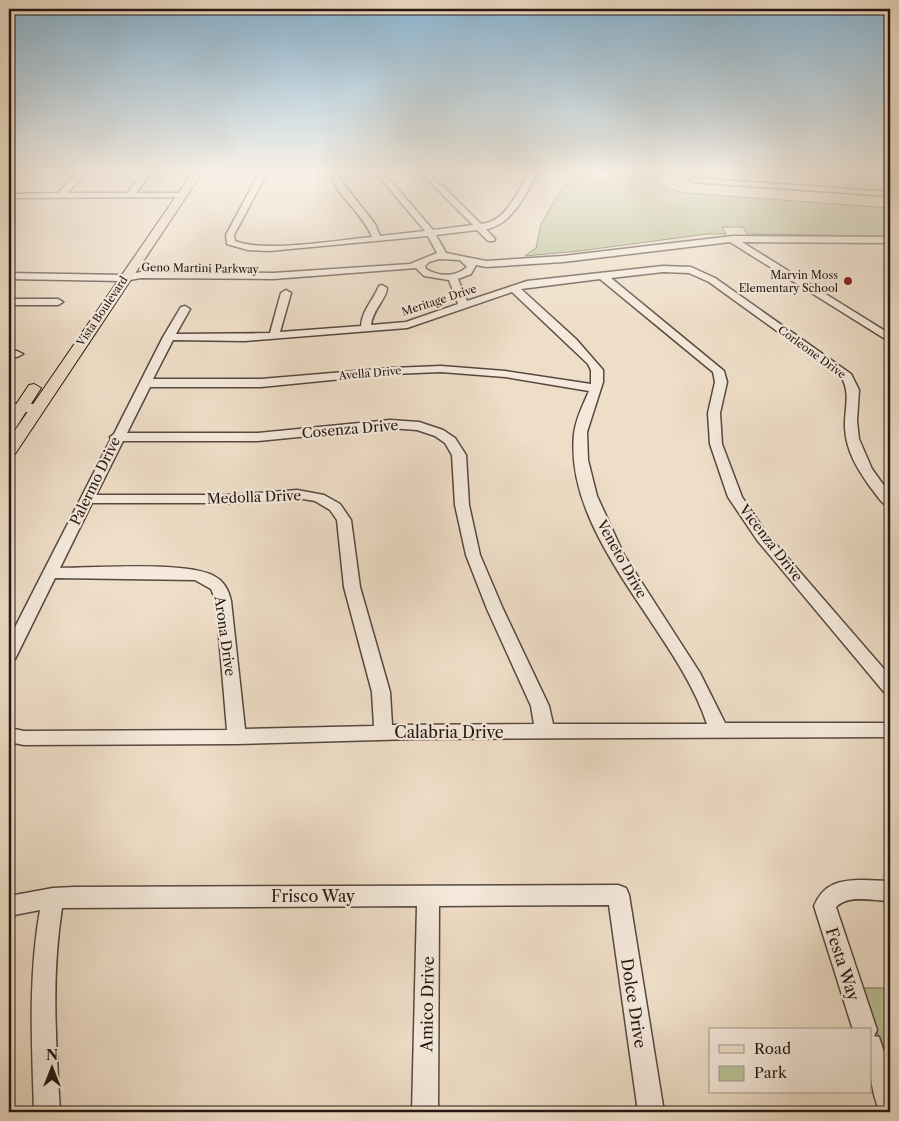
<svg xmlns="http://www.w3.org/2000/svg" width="899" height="1121" viewBox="0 0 899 1121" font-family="'Libre Caslon Text',serif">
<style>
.green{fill:#b9c196;stroke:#6e6c54}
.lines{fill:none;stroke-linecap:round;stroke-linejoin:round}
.minor-casing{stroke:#56483f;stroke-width:3}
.major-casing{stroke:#231712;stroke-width:2}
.minor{fill:#f4e9db;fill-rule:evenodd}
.major{fill:#eeddc7;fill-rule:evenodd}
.poi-dot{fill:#8f2418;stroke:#f4e9db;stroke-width:2}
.labels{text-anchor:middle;stroke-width:4.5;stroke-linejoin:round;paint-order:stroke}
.far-street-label{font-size:11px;fill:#231712;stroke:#f4e9db}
.far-poi-label{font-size:11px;fill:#231712;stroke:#f4e9db;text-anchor:end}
.street-label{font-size:14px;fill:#231712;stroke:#f4e9db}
.near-street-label{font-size:16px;fill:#231712;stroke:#f4e9db}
</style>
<rect width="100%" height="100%" fill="#eeddc7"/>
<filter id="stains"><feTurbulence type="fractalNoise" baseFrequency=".004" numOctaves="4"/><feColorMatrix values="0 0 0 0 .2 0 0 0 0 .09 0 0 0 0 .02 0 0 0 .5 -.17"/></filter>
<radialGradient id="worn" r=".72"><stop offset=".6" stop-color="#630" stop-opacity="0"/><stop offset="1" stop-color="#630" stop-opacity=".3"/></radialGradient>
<path class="green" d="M571,173h89c-2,15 16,18 27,20l203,15v28l-143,-2 -4,-7h-21l4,7h-19l-128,17 -54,5 11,-8 5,-24z
M862,988h28v81z"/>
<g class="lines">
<g class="minor-casing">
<path id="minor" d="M77,173h8l-18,20h60l16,-20h8l-15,20h47l4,2 -4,2 -174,1v-4l49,-1z
M259,173h8l-33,62 1,6c29,12 103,-1 137,-4 -9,-24 -35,-40 -42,-64h8l3,8 34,43 5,12 45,-5 -49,-58h8l49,57 40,-5 -52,-52h8l52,51c25,-2 36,-32 48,-51h8c-10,20 -26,53 -51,56l9,10 -1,2h-6l-11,-11 -41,5 10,18 40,8 77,-5 170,-20 157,1v6l-148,-1 148,92v8l-160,-100 -167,20 -77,5 -10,-2 -5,9 -13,5 9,22 60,-20 136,-15 28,1 24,11 136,96 8,16 -2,31 2,18 13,30 18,25v13c-8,-2 -13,-12 -19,-19 -13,-18 -25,-37 -26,-60 -1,-18 6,-33 -3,-50l-133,-96 -20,-9 -26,-1 -52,6 113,93 3,11 -7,31 2,31 20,53 25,37 123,142v18l-6,-2 -127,-152 -29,-43 -18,-53 -2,-31 7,-31 -2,-10 -113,-93 -79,10 55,50 27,31v12l-16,50 1,28 9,36 27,59 76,118 25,50h165v14l-475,2 -179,5 -212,1 -15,-3v-14l15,3 203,-1 -11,-129 -5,-12 -16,-9 -140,-2 -38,77 -2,4 -6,2v-22l102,-200 -1,-2 4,-3 49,-97 18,-30 4,-1 5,3 -14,25 94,-1 11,-40 5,-3 5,3 -11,39 81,-6c1,-16 13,-27 18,-40l3,-1 5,3c0,10 -14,21 -16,37l35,-3 52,-18 -9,-24 -25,-4 -8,-8 -143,11 -132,-1 -17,3 -115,-2v-6l115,2 17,-3 132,1 137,-9 27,-11 -9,-17 -159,15 -21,-1 -21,-6 -1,-9zM439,259l21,1 7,7c-11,10 -28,10 -41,2l-1,-3 4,-4zM512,292l76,72 3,6v14l-86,-13 -64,-5 -49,2 -131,11h-108l20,-39 72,1 162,-13zM441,372l64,5 84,14c-6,14 -13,27 -15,43 -10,104 103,197 133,290h-154l-4,-18 -46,-97 -23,-54 -11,-50 -3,-50 -11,-17 -12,-8 -24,-8 -29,-2 -132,13h-131l23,-46h111l131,-13zM390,428l27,2 18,6 10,7 7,12 3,50 11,50 21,54 44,97 3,18 -142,1 -2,-33 -30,-105 -9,-67 -11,-16 -16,-9 -27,-5 -65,5h-136l27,-54h135zM297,498l18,3 15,9 7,10 7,67 28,105 2,34 -129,3 -14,-128c-2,-10 -7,-20 -17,-25 -27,-15 -119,-8 -154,-8l32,-65h140z
M694,178l196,14v4l-199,-14 -1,-2z
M9,299h49l5,3 -5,3h-49z
M9,351h8l6,3 -6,3h-8z
M9,404h27l6,4 -6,4h-27z
M863,880l27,1v20c-17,0 -41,-7 -54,6l41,123 -3,6 5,1 11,33v42h-10c-12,-27 -10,-53 -10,-82h-17l-39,-124c10,-23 26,-26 49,-26z
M618,885l8,3 3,7 35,217h-26l-29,-207 -170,1 -1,206h-26l5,-206 -355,2c-11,71 -6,133 -2,204h-26c-2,-68 -6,-134 6,-202l-31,6v-20l44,-8 21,-1z"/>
</g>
<g class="major-casing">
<path id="major" d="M192,173h10l-185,278 -2,3 -6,2v-17z
M34,384l7,4 -26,41 -6,2v-16l20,-30z"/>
</g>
<use href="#minor" class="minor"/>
<use href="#major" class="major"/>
</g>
<linearGradient id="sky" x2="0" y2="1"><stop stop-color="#89b7d6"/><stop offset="0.52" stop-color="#f7f0e6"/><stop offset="1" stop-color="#f7f0e6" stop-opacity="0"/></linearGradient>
<rect width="899" height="330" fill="url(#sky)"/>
<circle class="poi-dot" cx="848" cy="281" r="5"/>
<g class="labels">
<g class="far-street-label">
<text transform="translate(200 268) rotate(1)" y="4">Geno Martini Parkway</text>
<text transform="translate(439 300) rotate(-18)" y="4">Meritage Drive</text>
<text transform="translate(102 311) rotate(-56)" y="4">Vista Boulevard</text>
<text transform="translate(812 352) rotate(36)" y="4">Corleone Drive</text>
<text transform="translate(370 373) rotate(-5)" y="4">Avella Drive</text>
</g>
<g class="far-poi-label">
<text x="838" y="279">Marvin Moss<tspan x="838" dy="13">Elementary School</tspan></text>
</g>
<g class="street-label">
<text transform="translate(350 429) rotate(-5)" y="5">Cosenza Drive</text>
<text transform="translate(95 481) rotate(-64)" y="5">Palermo Drive</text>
<text transform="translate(254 497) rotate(-2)" y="5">Medolla Drive</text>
<text transform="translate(771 543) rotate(52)" y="5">Vicenza Drive</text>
<text transform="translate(622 559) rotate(61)" y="5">Veneto Drive</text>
<text transform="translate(225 636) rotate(82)" y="5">Arona Drive</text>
</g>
<g class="near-street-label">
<text x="449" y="738">Calabria Drive</text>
<text x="313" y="902">Frisco Way</text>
<text transform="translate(843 964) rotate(72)" y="6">Festa Way</text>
<text transform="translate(634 1003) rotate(81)" y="6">Dolce Drive</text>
<text transform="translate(427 1004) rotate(-89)" y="6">Amico Drive</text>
</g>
</g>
<rect width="899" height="1121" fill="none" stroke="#eeddc7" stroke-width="30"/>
<rect x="10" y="10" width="879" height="1101" fill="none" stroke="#231712" stroke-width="2.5"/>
<rect x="15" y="15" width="869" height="1091" fill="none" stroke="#231712"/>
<rect x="709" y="1028" width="162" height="65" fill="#f4e9db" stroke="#a0958b"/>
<rect x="719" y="1045" width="25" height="8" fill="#eeddc7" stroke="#a0958b"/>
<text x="754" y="1054" font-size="15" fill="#231712">Road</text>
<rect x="719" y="1066" width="25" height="15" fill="#b9c196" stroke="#a0958b"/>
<text x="754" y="1078" font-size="15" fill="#231712">Park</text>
<g transform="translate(52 1068)" stroke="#f4e9db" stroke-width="4" paint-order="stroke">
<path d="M0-4L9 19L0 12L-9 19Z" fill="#231712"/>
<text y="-8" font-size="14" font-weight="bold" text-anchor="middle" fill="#231712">N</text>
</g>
<rect width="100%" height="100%" filter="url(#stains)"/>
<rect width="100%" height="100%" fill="url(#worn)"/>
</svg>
